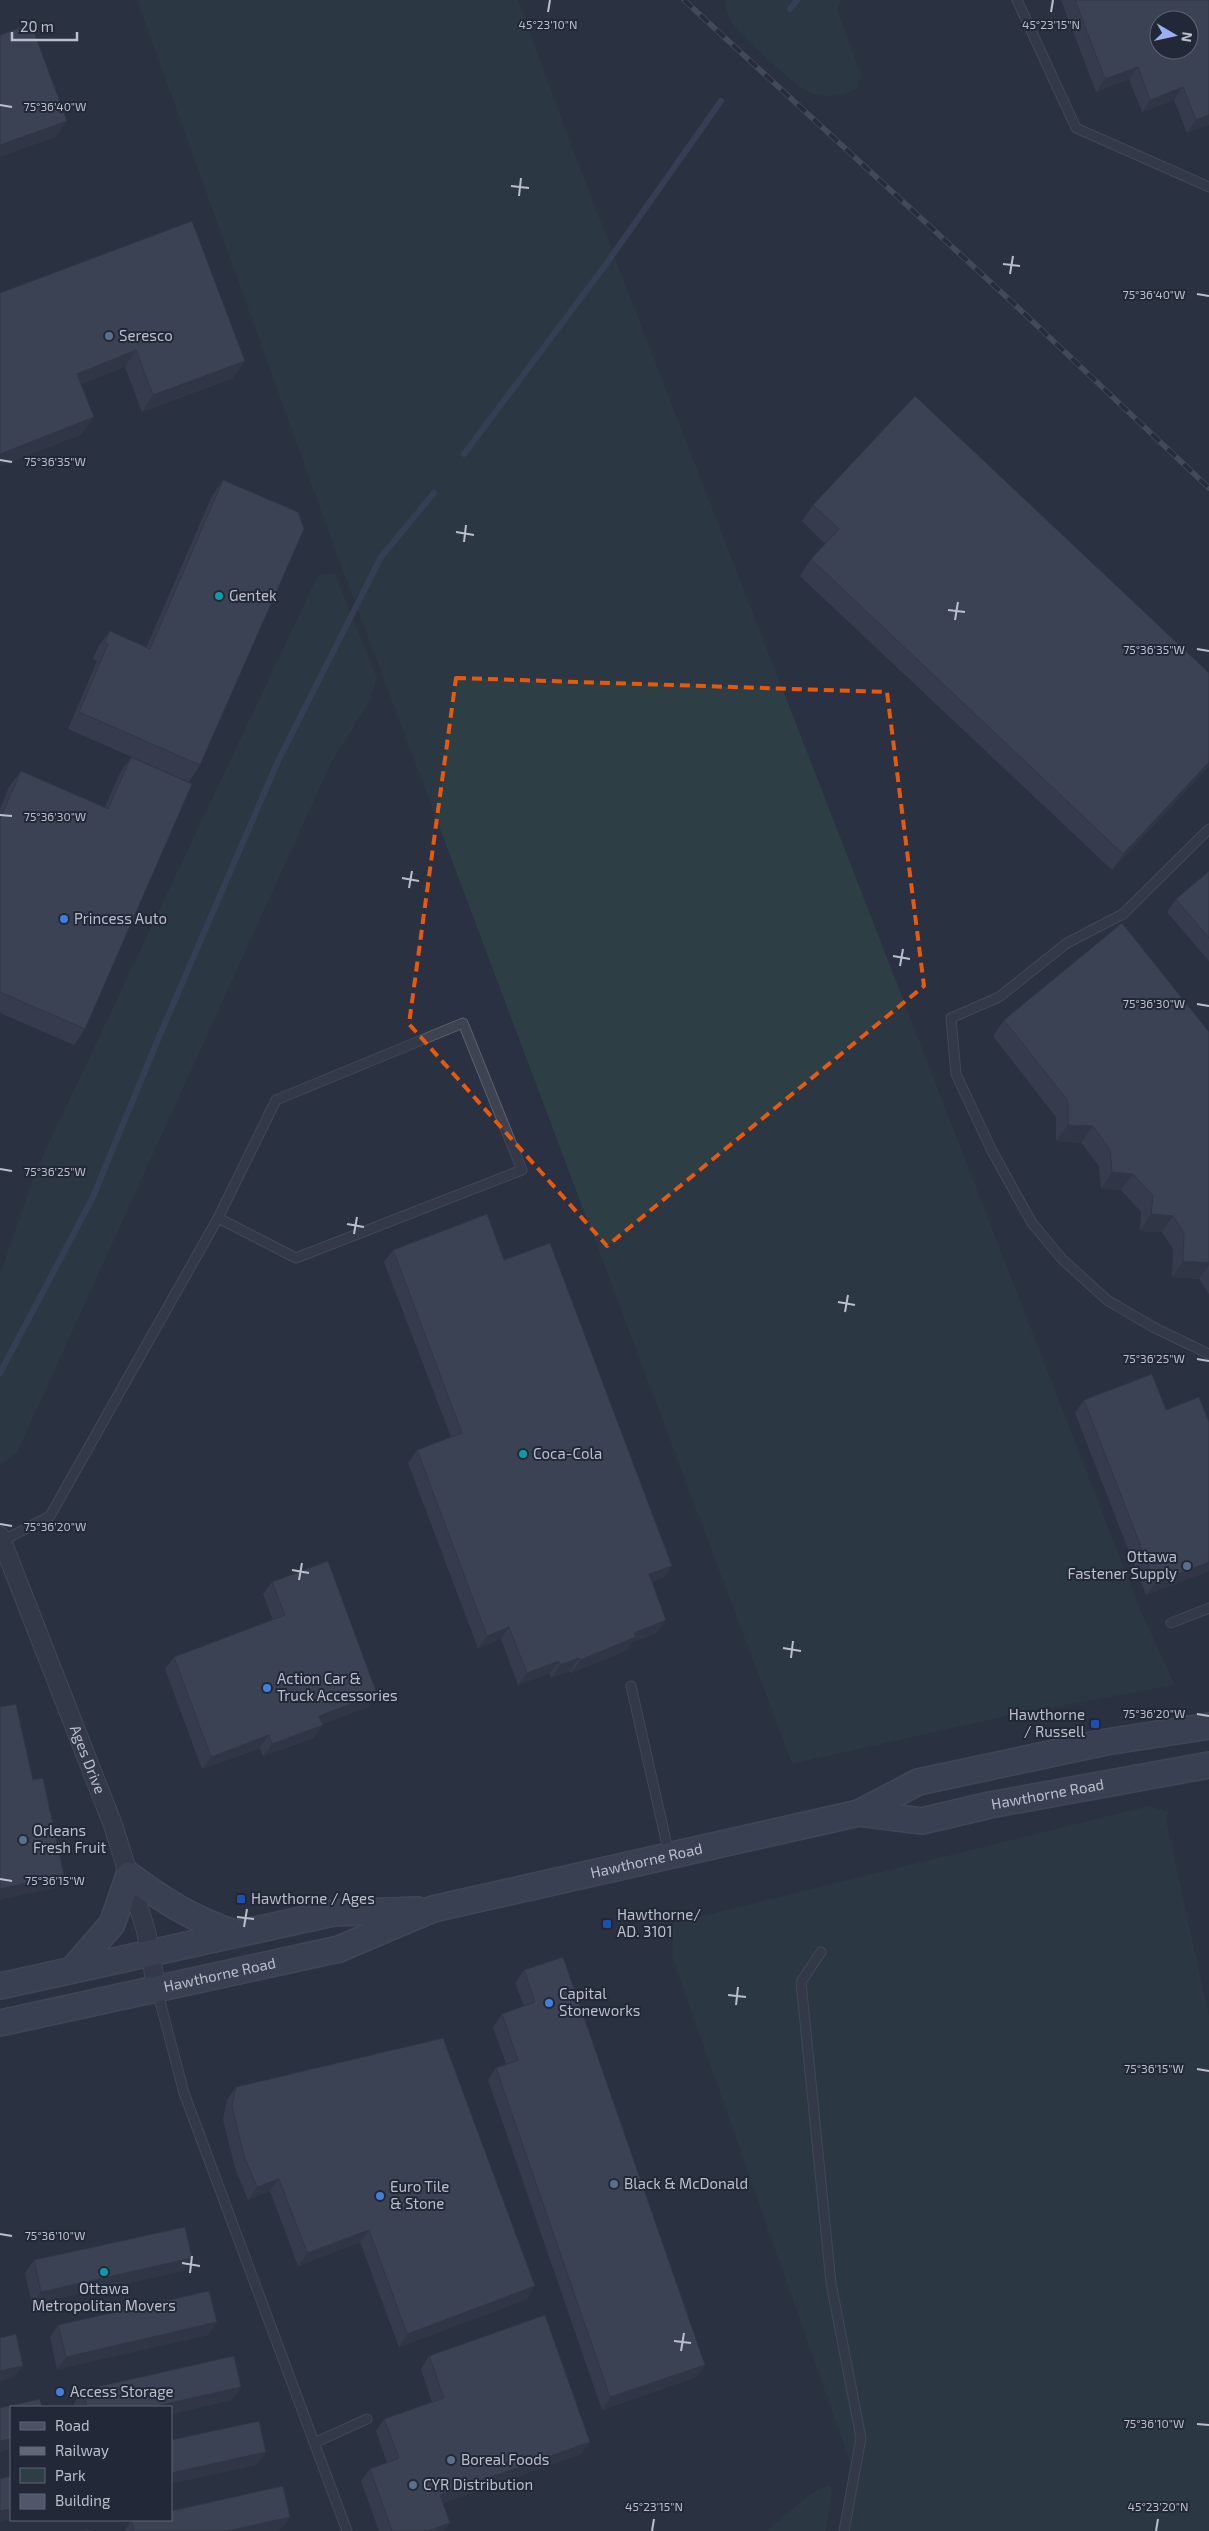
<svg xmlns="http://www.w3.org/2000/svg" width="1209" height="2531" viewBox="0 0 1209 2531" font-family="'Exo 2',sans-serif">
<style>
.green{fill:#2d3f44}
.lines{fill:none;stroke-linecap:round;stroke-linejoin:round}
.stream{stroke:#434e6b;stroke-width:6}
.lane-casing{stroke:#5c616f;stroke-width:11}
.street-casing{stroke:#5c616f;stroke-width:20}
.secondary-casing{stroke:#5c616f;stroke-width:28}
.lane{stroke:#3e4352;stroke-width:9}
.street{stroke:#3e4352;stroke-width:18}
.secondary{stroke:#4c5265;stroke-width:25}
.rail-casing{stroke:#606778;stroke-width:5.5}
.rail{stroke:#222837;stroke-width:4;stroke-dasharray:11;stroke-linecap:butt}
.wall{fill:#454b5c}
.shaded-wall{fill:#383d4b}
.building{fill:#50576b;stroke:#383d4b;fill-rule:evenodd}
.marked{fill:none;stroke:#e8590c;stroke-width:4;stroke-dasharray:10 6;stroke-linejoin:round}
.ticks{fill:none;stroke:#bbbfcc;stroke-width:2}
.service-dot{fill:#5c6f8a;stroke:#222837;stroke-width:2}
.culture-dot{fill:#0f9aa8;stroke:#222837;stroke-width:2}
.shop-dot{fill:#3f7fe0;stroke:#222837;stroke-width:2}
.transit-dot{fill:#1a4fb4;stroke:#222837;stroke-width:2}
.labels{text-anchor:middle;stroke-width:4;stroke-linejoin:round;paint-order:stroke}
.poi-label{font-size:15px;fill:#bbbfcc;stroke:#222837;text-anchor:start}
.street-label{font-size:15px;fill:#bbbfcc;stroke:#222837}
.ticks-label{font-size:12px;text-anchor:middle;fill:#bbbfcc;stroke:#222837;stroke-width:4;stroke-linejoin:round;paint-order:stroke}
</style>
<rect width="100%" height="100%" fill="#2a3142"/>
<path class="green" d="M137,0h381l57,155 565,1454 35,76 -164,30 -219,49 -458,-1217z
M725,0h116l-4,9 23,63 -2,15c-10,10 -34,11 -47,6 -16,-6 -66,-54 -78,-68 -4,-5 -8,-18 -8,-25z
M335,574l42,104 -8,24 -38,61 -314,690 -17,12v-191l37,-106 281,-593z
M1149,1806l19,6 -2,8 43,196v515h-364l6,-66 -179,-509 1,-33z
M830,2485l2,6 -6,40h-59c16,-13 43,-42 63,-46z"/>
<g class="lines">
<path class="stream" d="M790,9l7,-9
M464,454l140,-187 117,-166
M0,1373l92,-174 67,-162 119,-276 103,-204 53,-64"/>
<g class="lane-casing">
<path id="lane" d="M1017,0l59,128 133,59
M1209,829l-86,85 -56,29 -68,54 -48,21 5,56 36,77 40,72 30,36 45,41 46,27 56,27
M2,1541l48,-25 168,-298 58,-118 187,-77 59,147 -226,88 -78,-40
M1171,1623l38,-15
M631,1686l38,168
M821,1952l-20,30 30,301 30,155 -17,93
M157,1990l27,103 163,438
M314,2443l53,-24"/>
</g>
<g class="street-casing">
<g id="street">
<path id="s1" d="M0,1536l113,289 33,106 11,59"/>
</g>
</g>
<g class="secondary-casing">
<g id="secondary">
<path id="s2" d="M859,1813l63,8 68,-16 219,-40"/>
<path d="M73,1969l39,-45 17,-49c37,27 63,44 106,58"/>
<path d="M0,1986l333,-73 85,-3"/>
<path id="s3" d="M0,2023l339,-74 94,-40 426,-96 59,-31 188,-40 103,-16"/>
</g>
</g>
<use href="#lane" class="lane"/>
<use href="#street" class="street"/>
<use href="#secondary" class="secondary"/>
<g class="rail-casing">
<path id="rail" d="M684,0l328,302 197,186"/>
</g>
<use href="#rail" class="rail"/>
</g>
<path class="wall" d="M1061,0h148v124l-22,9 -13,-33 -32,12 -13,-33 -33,13z
M0,293l233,85 -91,34 -17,-45 -44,17 1,50 -82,32z
M223,480l-23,285 -11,17 -121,-53 29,-68 -4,-2 5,-12 12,-16 36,17 66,-152z
M813,505l396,168v93l-97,104 -312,-294 11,-17 14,-15 -23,-23z
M131,757l-46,272 -11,16 -74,-32v-204l9,-22 12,-16 84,36 15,-34z
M1209,871v90l-42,-49 9,-13z
M1004,1020l205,12v262l-10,-15 -27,-2 1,-28 -11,-17 -22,-1 1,-19 -20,-22 -20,-1 -2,-23 -18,-23 -25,-2v-24l-63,-81z
M393,1250l111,10 159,318 -11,4 5,51 -25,9 -5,8 -56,23 -1,-2 -19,7 -1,-5 -32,12 -17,-46 -23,9 -70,-185 9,-13 34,-13 -67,-175z
M1084,1400l125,171 -63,24 -71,-182z
M272,1582l105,112 -9,13 -46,17 1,1 -9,13 -51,18 -3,-8 -58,21 -37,-100 9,-12 99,-37 -10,-26z
M524,1970l172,407 -94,33 -114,-330 8,-12 10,-4 -13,-37 9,-13 22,-8 -9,-23z
M236,2087l291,212 -128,48 -39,-105 -62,24 -28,-75 -22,9 -13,-32 -12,-49 4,-19z
M192,2258l-9,13 -151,33 -7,-31 9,-13z
M217,2322l-9,13 -151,34 -7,-32 8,-12z
M429,2356l152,98 -138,49 1,28h-65l-18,-50 9,-12 17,-6 -11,-32 8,-12 48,-17 -11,-33z
M241,2387l-9,13 -61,14v-7h-96l-1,-4 9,-13z
M290,2517l-9,12 -7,2h-150l8,-11z"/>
<path class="shaded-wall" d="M1138,67l-9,12 -33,13 9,-13z
M1183,87l-9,13 -32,12 8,-12z
M1209,115v9l-22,9 9,-13z
M67,121l-11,16 -56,20v-12z
M136,350l-11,17 -59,23 11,-16z
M245,361l-12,17 -91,34 11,-17z
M94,417l-12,17 -82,32v-12z
M1209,762v4l-97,104 11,-16z
M1068,1125l25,1 -12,17 -25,-2z
M1112,1172l21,2 -12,16 -20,-1z
M1151,1214l22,2 -11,16 -22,-1z
M1183,1261l26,2v2l-10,14 -27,-2z
M1209,1562v9l-63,24 9,-12z
M672,1566l-9,12 -23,9 9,-13z
M666,1620l-9,13 -25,9 -5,8 -56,23 9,-13 54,-27z
M509,1627l-8,12 -23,9 9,-12z
M579,1658l-9,13 -19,7 9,-13z
M559,1661l-9,12 -32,12 9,-12z
M377,1694l-9,13 -57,22 8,-13z
M323,1725l-9,13 -51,18 9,-12z
M269,1735l-9,13 -58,21 9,-12z
M64,1875l-9,13 -55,12v-11z
M279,2179l-9,12 -22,9 9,-13z
M369,2230l-9,12 -62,24 9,-13z
M192,2258l-9,13 -151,33 9,-12z
M535,2286l-8,13 -128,48 8,-13z
M217,2322l-9,13 -151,34 9,-12z
M705,2365l-9,12 -94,33 8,-13z
M23,2366l-9,12 -14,3v-10z
M241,2387l-9,13 -61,14v-7h-19z
M11,2439v10l-11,3v-11z
M590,2442l-9,12 -150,54 9,-13z
M266,2452l-9,13 -86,19v-11z
M11,2509v10l-11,3v-11z
M290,2517l-9,12 -7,2h-47z
M450,2523l-6,8h-16z"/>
<path class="building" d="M1075,0h134v115l-13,5 -13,-33 -33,13 -12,-33 -33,12zM1159,20h30v30h-30z
M31,24l36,97 -67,24v-110z
M192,221l53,140 -92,34 -17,-45 -59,24 17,43 -94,37v-161z
M915,396l294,277v89l-86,92 -312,-295 28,-30 -26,-24z
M223,480l75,32 6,17 -104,236 -121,-53 29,-68 -3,-1 5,-12 40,18z
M131,757l61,27 -107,245 -85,-37v-173l21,-48 87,38z
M1209,871v67l-33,-39z
M1122,923l87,109v231l-26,-2 1,-28 -11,-17 -22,-2 2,-18 -20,-22 -21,-2 -2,-22 -17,-24 -25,-1v-24l-64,-81z
M487,1214l17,46 46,-17 122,323 -23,8 17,46 -32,13 2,4 -56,23 -1,-2 -19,7 -1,-4 -32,12 -18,-46 -22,9 -70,-186 45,-17 -69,-183z
M1152,1374l14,36 33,-13 10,25v140l-54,21 -71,-183z
M328,1561l49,133 -58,22 4,9 -51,19 -3,-9 -58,22 -37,-100 111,-42 -13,-33z
M16,1704l17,76 10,-2 21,97 -64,14v-182z
M563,1957l142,408 -95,32 -114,-329 22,-8 -16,-46 33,-12 -11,-32z
M443,2038l92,248 -128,48 -38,-104 -62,23 -28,-74 -22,8 -13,-31 -12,-50 4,-19z
M185,2227l7,31 -151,34 -7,-32z
M209,2291l8,31 -151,35 -8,-32z
M545,2315l45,127 -150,53 10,28 -22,8h-36l-22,-62 29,-11 -15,-39 60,-21 -15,-42z
M16,2334l7,32 -23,5v-33z
M234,2356l7,31 -89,20h-65l-4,-17z
M40,2399l2,8h-31v32l-11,2v-33z
M259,2421l7,31 -95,21v-33z
M11,2476v33l-11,2v-32z
M283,2486l7,31 -63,14h-93l-2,-11h39v-9z
M90,2529v2h-10z"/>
<path d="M0 0H1209V2531H0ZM456,678l431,14 37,294 -317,260 -198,-222z" fill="#2a3142" fill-opacity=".55" fill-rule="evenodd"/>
<path class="marked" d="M456,678l431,14 37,294 -317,260 -198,-222z"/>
<path class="ticks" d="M548,12l2,-12M1051,12l2,-12M0,105l12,2M511,186l18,2M519,196l2,-18M1003,264l17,2M1010,274l3,-18M1197,294l12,2M0,460l12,2M456,532l18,3M464,542l2,-17M948,610l17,2M955,620l3,-18M1197,649l12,2M0,815l12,1M402,878l17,3M409,888l3,-17M893,956l17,3M900,966l3,-17M1197,1004l12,2M0,1169l12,2M347,1224l17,3M354,1234l3,-17M838,1302l17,3M845,1312l3,-17M1197,1359l12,2M0,1524l12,2M292,1570l17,3M299,1580l3,-17M783,1648l18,3M791,1658l2,-17M1197,1714l12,2M0,1879l12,2M237,1917l17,2M244,1927l3,-18M728,1995l18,2M736,2005l2,-18M1197,2069l12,2M0,2234l12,2M182,2263l18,3M190,2273l2,-17M674,2341l17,2M681,2351l3,-18M1197,2424l12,1M652,2531l2,-12M1156,2531l2,-12"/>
<g class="service-dot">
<circle cx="109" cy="336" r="5"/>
<circle cx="1187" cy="1566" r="5"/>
<circle cx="23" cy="1840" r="5"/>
<circle cx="614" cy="2184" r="5"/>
<circle cx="451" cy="2460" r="5"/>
<circle cx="413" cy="2485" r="5"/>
</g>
<g class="culture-dot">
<circle cx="219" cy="596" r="5"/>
<circle cx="523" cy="1454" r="5"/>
<circle cx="104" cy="2272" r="5"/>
</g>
<g class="shop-dot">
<circle cx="64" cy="919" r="5"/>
<circle cx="267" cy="1688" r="5"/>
<circle cx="549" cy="2003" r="5"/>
<circle cx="380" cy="2196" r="5"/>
<circle cx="60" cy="2392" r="5"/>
</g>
<g class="transit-dot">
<rect x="1090" y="1719" width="10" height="10" rx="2.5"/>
<rect x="236" y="1894" width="10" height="10" rx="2.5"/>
<rect x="602" y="1919" width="10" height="10" rx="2.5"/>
</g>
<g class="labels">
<g class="poi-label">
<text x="119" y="341">Seresco</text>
<text x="229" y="601">Gentek</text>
<text x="74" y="924">Princess Auto</text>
<text x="533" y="1459">Coca-Cola</text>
<text x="1177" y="1562" text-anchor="end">Ottawa<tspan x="1177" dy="17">Fastener Supply</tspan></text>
<text x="277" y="1684">Action Car &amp;<tspan x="277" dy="17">Truck Accessories</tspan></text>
<text x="1085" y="1720" text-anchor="end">Hawthorne<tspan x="1085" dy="17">/ Russell</tspan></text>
<text x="33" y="1836">Orleans<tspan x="33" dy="17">Fresh Fruit</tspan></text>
<text x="251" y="1904">Hawthorne / Ages</text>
<text x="617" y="1920">Hawthorne/<tspan x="617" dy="17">AD. 3101</tspan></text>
<text x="559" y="1999">Capital<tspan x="559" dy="17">Stoneworks</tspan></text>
<text x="624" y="2189">Black &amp; McDonald</text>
<text x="390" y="2192">Euro Tile<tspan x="390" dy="17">&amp; Stone</tspan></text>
<text x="104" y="2294" text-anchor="middle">Ottawa<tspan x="104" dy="17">Metropolitan Movers</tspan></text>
<text x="70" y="2397">Access Storage</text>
<text x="461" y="2465">Boreal Foods</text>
<text x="423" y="2490">CYR Distribution</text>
</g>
<g class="street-label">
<text dy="5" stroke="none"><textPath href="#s1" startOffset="240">Ages Drive</textPath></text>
<text dy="5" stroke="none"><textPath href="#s2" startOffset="192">Hawthorne Road</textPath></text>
<text dy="5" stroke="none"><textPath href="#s3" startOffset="668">Hawthorne Road</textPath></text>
<text dy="5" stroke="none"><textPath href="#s3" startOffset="225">Hawthorne Road</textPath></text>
</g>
</g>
<g class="ticks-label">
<text x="548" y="29">45°23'10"N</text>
<text x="1051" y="29">45°23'15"N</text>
<text x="55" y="111">75°36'40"W</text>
<text x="1154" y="299">75°36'40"W</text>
<text x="55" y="466">75°36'35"W</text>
<text x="1154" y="654">75°36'35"W</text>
<text x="55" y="821">75°36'30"W</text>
<text x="1154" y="1008">75°36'30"W</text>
<text x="55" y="1176">75°36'25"W</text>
<text x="1154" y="1363">75°36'25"W</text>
<text x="55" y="1531">75°36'20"W</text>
<text x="1154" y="1718">75°36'20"W</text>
<text x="55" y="1885">75°36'15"W</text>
<text x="1154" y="2073">75°36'15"W</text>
<text x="55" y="2240">75°36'10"W</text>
<text x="1154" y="2428">75°36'10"W</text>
<text x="654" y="2511">45°23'15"N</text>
<text x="1158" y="2511">45°23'20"N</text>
</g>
<rect x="10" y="2406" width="162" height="115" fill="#222837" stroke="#5f6473"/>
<rect x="20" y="2422" width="25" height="8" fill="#4c5265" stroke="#5f6473"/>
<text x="55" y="2431" font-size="15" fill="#bbbfcc">Road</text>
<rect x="20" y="2447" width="25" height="8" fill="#606778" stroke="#5f6473"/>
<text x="55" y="2456" font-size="15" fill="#bbbfcc">Railway</text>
<rect x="20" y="2468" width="25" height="15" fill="#2d3f44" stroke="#5f6473"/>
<text x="55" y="2481" font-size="15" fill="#bbbfcc">Park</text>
<rect x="20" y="2494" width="25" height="15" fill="#50576b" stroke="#5f6473"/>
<text x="55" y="2506" font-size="15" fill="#bbbfcc">Building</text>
<g transform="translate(1174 35) rotate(99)"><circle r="24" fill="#222837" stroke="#5f6473"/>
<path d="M0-4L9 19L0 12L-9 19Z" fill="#9bb0f1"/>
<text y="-8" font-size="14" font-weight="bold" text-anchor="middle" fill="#bbbfcc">N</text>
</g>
<path d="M12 32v8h65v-8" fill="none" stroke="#bbbfcc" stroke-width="2.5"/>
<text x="20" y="32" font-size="15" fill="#bbbfcc" stroke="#222837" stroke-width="4" paint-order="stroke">20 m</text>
</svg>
